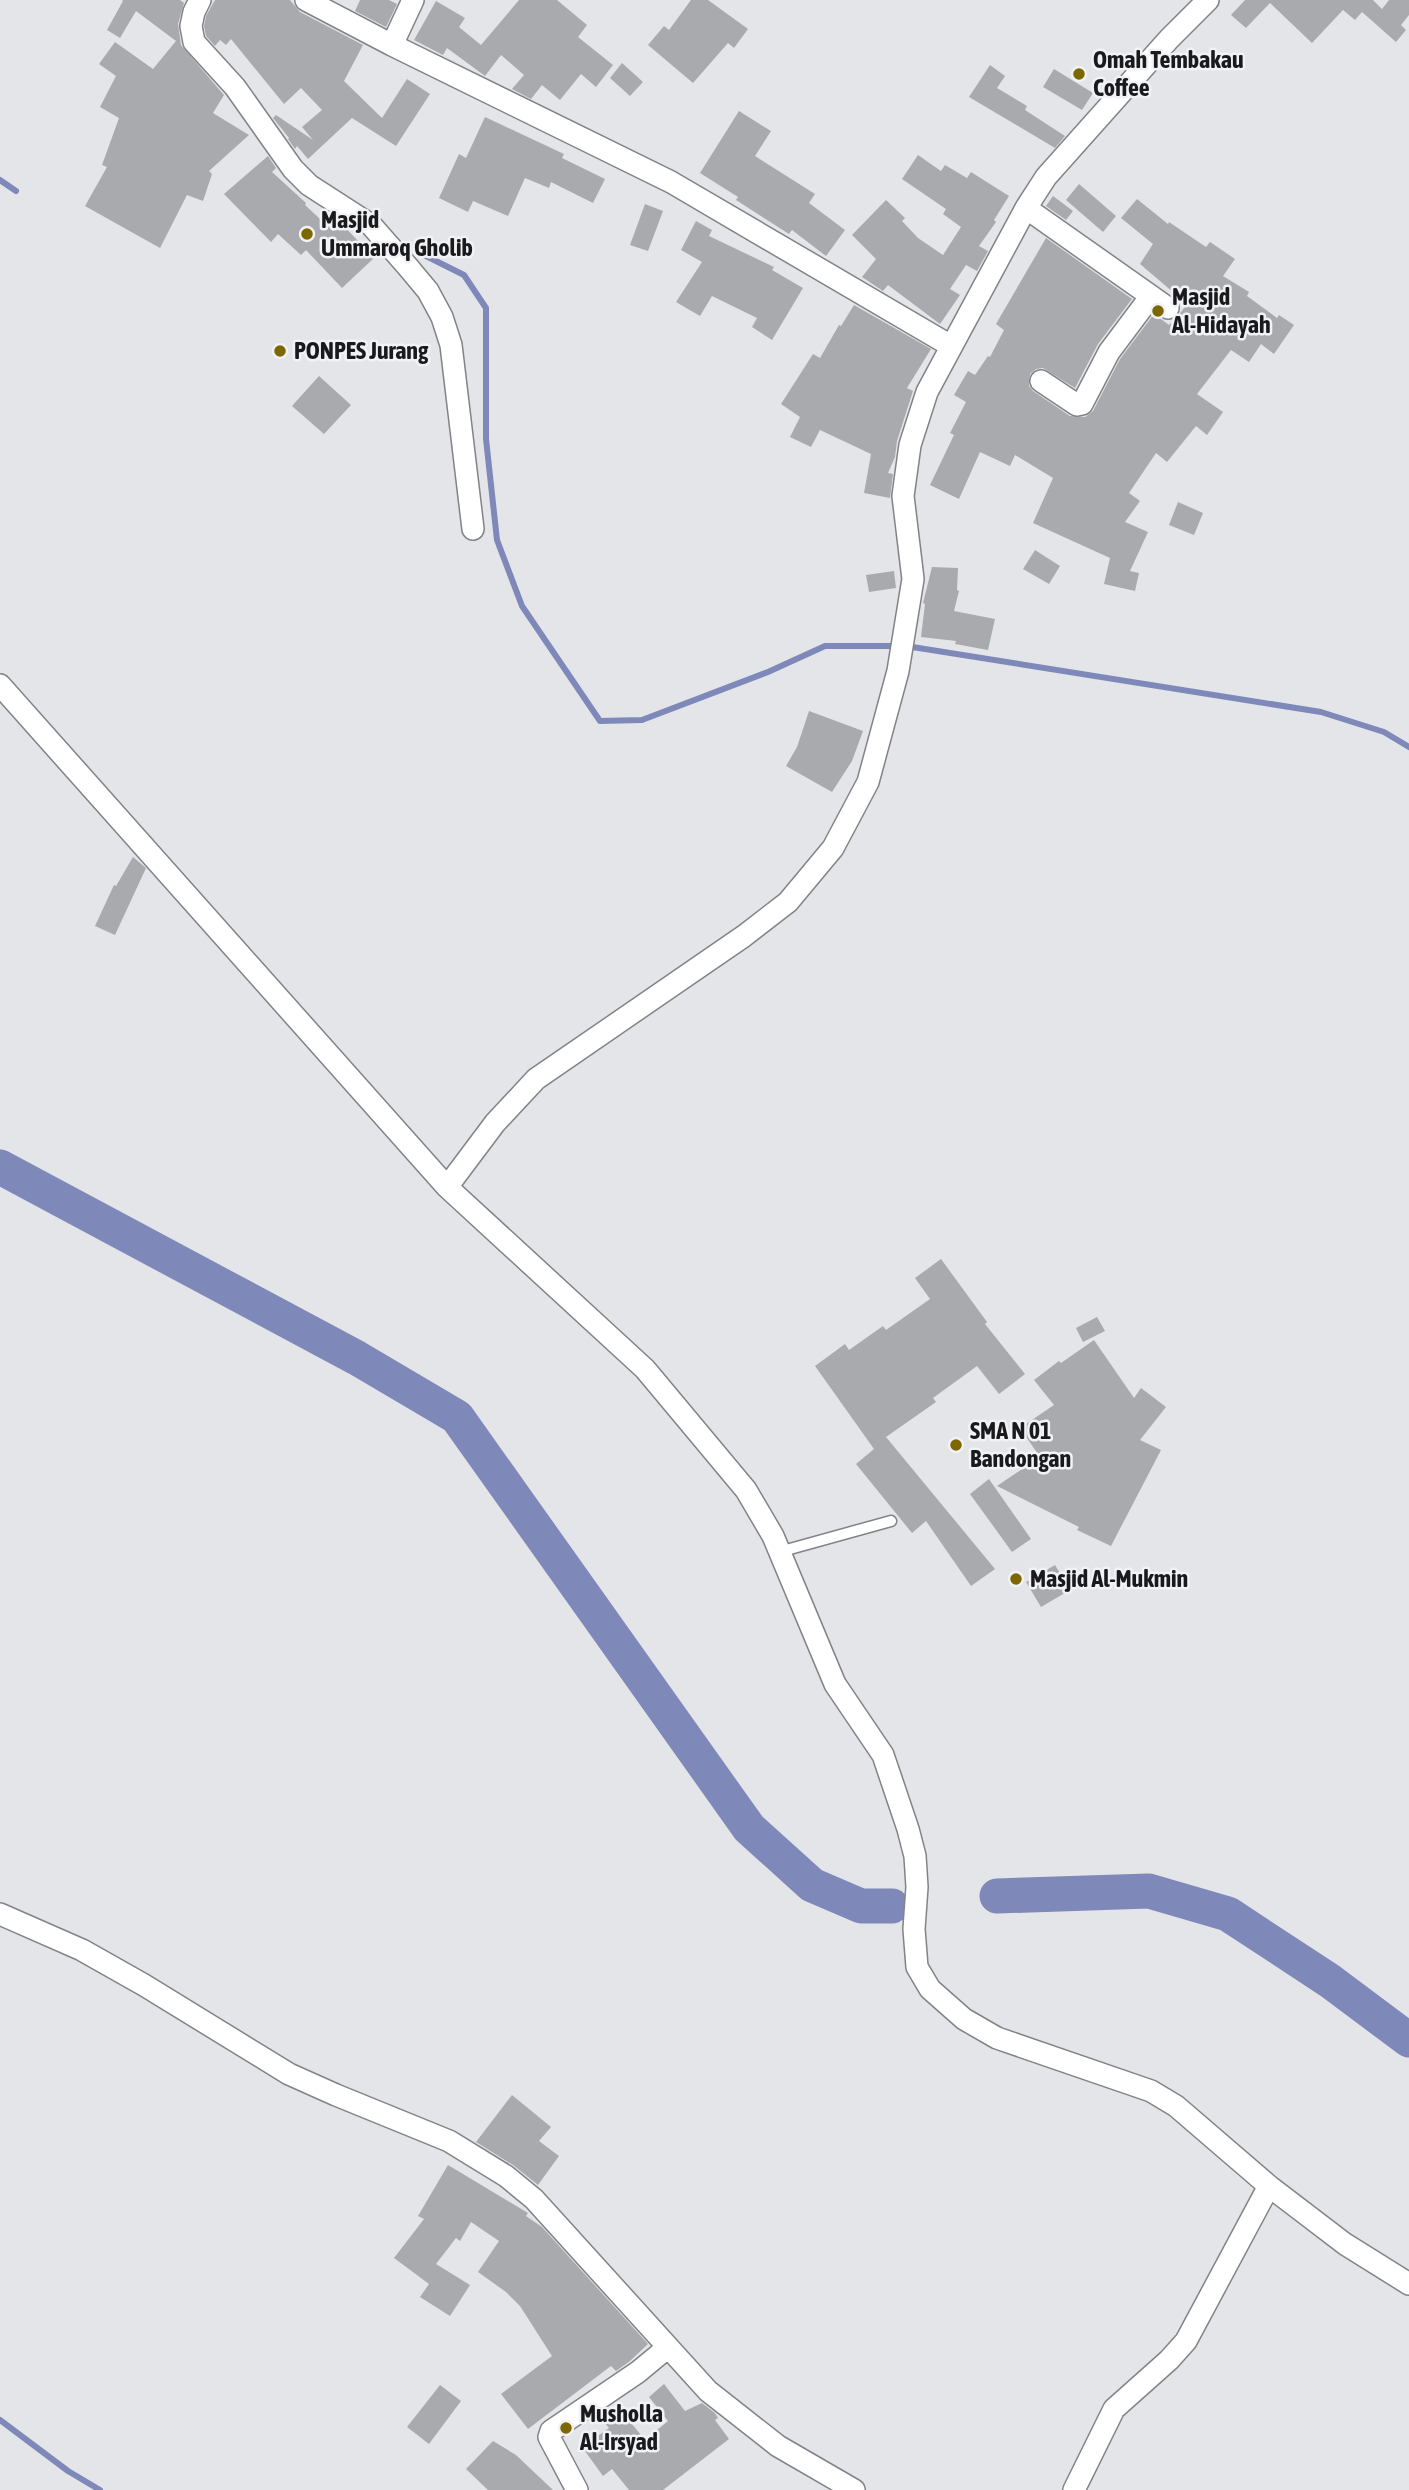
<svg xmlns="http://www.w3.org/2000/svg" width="1409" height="2490" viewBox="0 0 1409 2490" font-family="'Asap Condensed',sans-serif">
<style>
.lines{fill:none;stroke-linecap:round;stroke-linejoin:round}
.stream{stroke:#7e89ba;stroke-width:6}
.river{stroke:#7e89ba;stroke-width:35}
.building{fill:#a9aaae}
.service-casing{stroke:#828387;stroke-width:13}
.minor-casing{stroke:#828387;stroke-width:24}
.service{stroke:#fff;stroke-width:10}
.minor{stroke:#fff;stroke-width:21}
.poi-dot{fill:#7d6800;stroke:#f1f2f6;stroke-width:2.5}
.labels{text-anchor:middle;stroke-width:5;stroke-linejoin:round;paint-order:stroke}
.poi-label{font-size:24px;font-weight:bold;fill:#1a1a1c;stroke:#f1f2f6;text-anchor:start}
</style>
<rect width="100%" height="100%" fill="#e4e5e9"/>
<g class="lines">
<path class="stream" d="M0,180l16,11
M422,254l42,21 22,33v131l11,101 25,66 78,115 42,-1 126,-48 57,-26h81l415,66 63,20 25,15
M0,2420l68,51 32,19"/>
<path class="river" d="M0,1167l357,191 100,59 292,411 63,57 49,21h31
M997,1896l152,-5 79,23 102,67 79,59"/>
</g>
<path class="building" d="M122,0h58l4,3 -6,21 3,21 43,50 -11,18 36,22 -40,36 3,3 -9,27 -16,-6 -27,53 -75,-42 22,-39 -5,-2 17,-47 -19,-11 16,-31 -17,-12 16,-22 38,27 23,-28 -40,-30 -16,27 -13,-8 16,-29z
M215,0h75l10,12 63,33 -19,36 38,37 25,-39 23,15 -34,52 -44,-28 -44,41 -11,-13 -2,3 -7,-10 1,-1 -16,-20 3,-3 37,25 -11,-13 20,-17 -21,-22 -17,16 -53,-65 -5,6 -6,-5 -5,6 -9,-10 -2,-10 2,-10z
M360,0h29l8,4 -11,23 -31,-16z
M519,0h38l30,25 -9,12 35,28 -17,22 -15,-13 -21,26 -18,-15 -11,14 -19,-10 12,-14 -23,-20 -16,21 -38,-28 -4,7 -29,-15 22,-39 29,17 -6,9 22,18z
M691,0h17l40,29 -14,19 -6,-5 -35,40 -45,-38 16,-19 5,4z
M1245,0h128l9,9 7,-9h20v15l-8,10 5,5 -10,12 -34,-30 -7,8 -12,-10 -31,33 -42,-40 -24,25 -15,-13z
M622,63l21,19 -13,14 -20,-18z
M990,65l15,11 -8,12 30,18 -2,4 40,26 -10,12 -86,-51z
M1054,69l39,24 -11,17 -39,-23z
M739,111l32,20 -16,25 60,38 -6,9 36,27 -19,26 -34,-26 -3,4 -53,-34 2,-3 -38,-24z
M485,117l79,37 -2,4 43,21 -12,24 -42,-21 -2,6 -24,-10 -17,38 -35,-15 -5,11 -29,-14 20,-44 7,4z
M918,155l23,16 4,-6 22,13 4,-6 38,24 -15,24 2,2 -17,24 9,5 -11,20 -11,-6 -16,24 10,6 -20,29 -52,-39 -5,6 -21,-14 14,-18 -24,-24 34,-35 19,18 -3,3 16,17 25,17 18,-28 -18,-13 3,-5 -44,-30z
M268,156l8,12 -4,4 34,31 -1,2 28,26 8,-8 33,35 -32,30 -36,-38 -5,5 -23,-21 -7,8 -47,-48z
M1079,184l37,32 -13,16 -37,-32z
M1053,196l20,15 -7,9 -20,-14z
M1137,199l31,25 1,-2 37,25 4,-5 25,17 -12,17 26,16 -2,4 30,22 2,-3 15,10 -20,29 -13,-10 -12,18 -18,-12 -34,44 26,18 -16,23 -11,-9 -29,36 -11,-9 -27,40 11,8 -15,21 23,10 -18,39 9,2 -4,18 -31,-7 6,-26 -77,-35 20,-45 -38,-23 -5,11 -30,-14 -21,47 -29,-14 24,-50 -4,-2 16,-31 -12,-7 14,-24 7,4 13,-19 2,1 14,-27 -8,-6 50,-86 86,61 -34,45 -23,44 -32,-20 -7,1 -6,5 -1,12 4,5 37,25 15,1 8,-6 27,-52 34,-45 15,11 9,-9 9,-12 -47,-40 13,-20 -32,-26z
M645,204l18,7 -15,40 -18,-6z
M696,221l16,9 -3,6 65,31 -2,3 31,18 -31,52 -20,-13 5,-9 -45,-22 -12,20 -24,-14 26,-40 -21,-12z
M854,305l77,44 -24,39 6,3 -16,50 -2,16 -7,16 5,1 -3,24 -26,-5 7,-39 -51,-24 -9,17 -21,-10 10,-20 -19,-13 32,-50 7,4 19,-33 2,1z
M319,376l32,29 -27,29 -32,-28z
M1178,502l25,11 -9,22 -25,-10z
M1035,550l25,16 -11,18 -26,-15z
M932,567l26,1 -1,22 2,1 -5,20 41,8 -7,31 -33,-6 1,-3 -35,-4 4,-33 -2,-1z
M894,571l2,17 -27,4 -3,-17z
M809,711l54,20 -11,30 -20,31 -46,-26 11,-19z
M133,857l13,11 -31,67 -20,-9 19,-41 2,1z
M941,1259l46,63 -2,2 40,50 -26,20 -22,-28 -44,32 3,4 -50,35 109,132 -24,17 -45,-65 -14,12 -56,-69 18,-15 -59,-83 30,-22 4,6 34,-24 3,4 44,-31 -15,-21z
M1097,1317l8,14 -22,11 -7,-14z
M1094,1340l40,58 7,-10 25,19 -26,33 21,10 -50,96 -34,-16 2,-3 -82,-41 43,-29 -20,-29 34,-23 -20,-25 25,-19 2,2z
M989,1479l42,60 -19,13 -42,-58z
M1055,1565l15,25 -29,17 -15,-25z
M512,2095l39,32 -12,14 20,15 -21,29 -25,-20 -37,-23z
M448,2165l80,48 -2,3 16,11 106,117 -18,17 -14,10 -5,-5 -83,63 -27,-35 51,-38 -32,-50 -14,-14 -28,-20 21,-31 -28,-19 -11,19 -4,-3 -20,26 34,21 -20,31 -30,-19 9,-13 -35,-26 30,-39 -6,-3z
M664,2384l21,27 17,-8 13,10 3,5 -3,2 14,19 -66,51h-34l-17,-21 -9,7 -21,-29 27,-19 -6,-7 16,-13 26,32 23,-19 -19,-24z
M440,2385l21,16 -32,43 -22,-17z
M493,2441l23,14 37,35h-65l-22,-21z"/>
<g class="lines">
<g class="service-casing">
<path id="service" d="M779,1552l112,-31"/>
</g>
<g class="minor-casing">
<path id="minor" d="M200,0l-6,12 -3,14 3,16 41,45 58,82 16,16 62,40 37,42 20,24 14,26 9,28 22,184
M306,0l86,45 279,137 280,164
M392,45l21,-45
M1026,208l142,100
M1041,381l36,24 5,-1 27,-52 42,-56
M0,685l447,502 198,182 101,121 27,46 62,148 48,71 25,74 7,27 2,31 -3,42 3,38 13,22 34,30 33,19 154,53 25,15 93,80 76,58 64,40
M447,1187l48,-64 41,-44 208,-143 44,-34 45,-54 35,-66 30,-111 15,-92 -10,-83 7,-51 17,-53 99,-184 20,-31 123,-138 39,-39
M0,1914l82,36 62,35 145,89 47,21 113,46 57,35 28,23 174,192 70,55 76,44
M577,2490l-28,-53 2,-6 87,-59 29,-24
M1074,2490l40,-81 55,-49 17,-19 83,-155"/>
</g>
<use href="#service" class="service"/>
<use href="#minor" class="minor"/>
</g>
<g class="poi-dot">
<circle cx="1079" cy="74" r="7"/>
<circle cx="307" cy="234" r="7"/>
<circle cx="1158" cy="311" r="7"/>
<circle cx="280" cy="351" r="7"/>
<circle cx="956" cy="1445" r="7"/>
<circle cx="1016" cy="1579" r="7"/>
<circle cx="566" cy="2428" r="7"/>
</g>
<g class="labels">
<g class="poi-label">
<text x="1093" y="68">Omah Tembakau<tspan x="1093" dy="28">Coffee</tspan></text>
<text x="321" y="228">Masjid<tspan x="321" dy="28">Ummaroq Gholib</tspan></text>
<text x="1172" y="305">Masjid<tspan x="1172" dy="28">Al-Hidayah</tspan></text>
<text x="294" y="359">PONPES Jurang</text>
<text x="970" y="1439">SMA N 01<tspan x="970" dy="28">Bandongan</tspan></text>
<text x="1030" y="1587">Masjid Al-Mukmin</text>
<text x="580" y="2422">Musholla<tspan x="580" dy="28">Al-Irsyad</tspan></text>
</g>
</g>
</svg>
